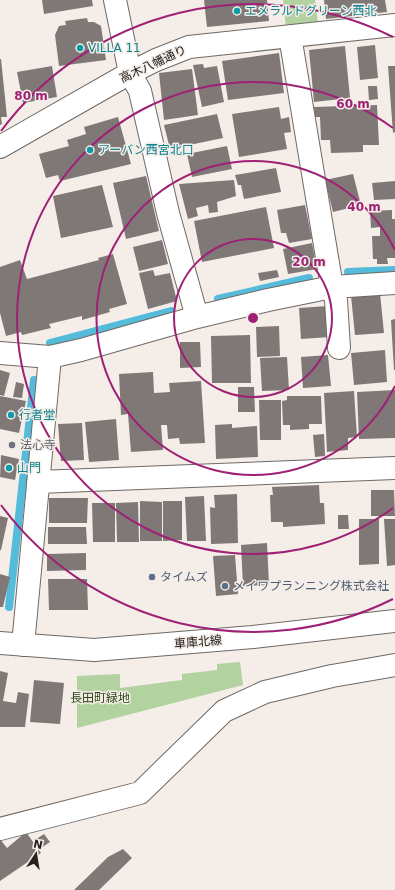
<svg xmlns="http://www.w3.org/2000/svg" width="395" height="890" viewBox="0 0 395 890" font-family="'DejaVu Sans','Noto Sans JP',sans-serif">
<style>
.garden{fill:#b2d2a0}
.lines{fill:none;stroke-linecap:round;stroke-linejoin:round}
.stream{stroke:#54bbdb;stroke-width:8}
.building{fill:#807877}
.minor-casing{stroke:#6f6965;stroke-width:24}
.minor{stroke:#fff;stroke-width:22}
.ring{fill:none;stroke:#9e2175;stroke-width:2}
.culture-dot{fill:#0f9aa8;stroke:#f4ede8;stroke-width:1.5}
.worship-dot{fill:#6b7280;stroke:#f4ede8;stroke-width:1.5}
.service-dot{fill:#5c6f8a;stroke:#f4ede8;stroke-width:1.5}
.labels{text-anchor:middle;stroke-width:3;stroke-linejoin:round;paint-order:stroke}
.culture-label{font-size:12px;fill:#0d838f;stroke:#f4ede8;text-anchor:start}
.street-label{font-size:12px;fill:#24211f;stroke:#f4ede8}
.worship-label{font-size:12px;fill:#5b616d;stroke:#f4ede8;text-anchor:start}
.service-label{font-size:12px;fill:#4e5e75;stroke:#f4ede8;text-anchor:start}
.park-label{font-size:12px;fill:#2a4616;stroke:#f4ede8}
.centre{fill:#9e2175;stroke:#f4ede8;stroke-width:2}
.ring-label{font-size:12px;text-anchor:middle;font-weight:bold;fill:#9e2175;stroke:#f4ede8;stroke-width:3;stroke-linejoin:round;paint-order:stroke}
</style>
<rect width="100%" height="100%" fill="#f4ede8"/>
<path class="garden" d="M283,0h32l3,24 -32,3z
M240,662l3,23 -166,43v-52l43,-2v14l62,-8v-6l35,-4v-6z"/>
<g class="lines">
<path class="stream" d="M348,272l47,-2
M218,299l91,-21
M50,343l121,-32
M9,607l25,-227"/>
</g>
<path class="building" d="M42,0h50l1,6 -49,8z
M204,0h63l2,21 -62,6z
M324,0h61l2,12 -61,7z
M87,18l1,4h6l7,4 5,34 -47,6 -4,-31 4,-9 7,-1 -1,-4z
M375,45l3,33 -18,2 -3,-33z
M345,46l5,52 -36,4 -5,-52z
M279,53l5,40 -56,7 -6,-39z
M0,59h1l6,58h-6l1,7 -2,1z
M203,64l1,4 13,-2 7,36 -22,5 -9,-42z
M52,66l5,31 -34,6 -6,-31z
M388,66h7v66l-2,1z
M192,69l6,46 -34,5 -5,-47z
M368,86h9l1,13 -9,1z
M377,105l2,40h-16v7l-32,1 -1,-13h-9l-1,-23h-5l-1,-10z
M279,107l2,12 8,-2 2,15 -7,1 3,16 -48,8 -7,-43z
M217,114l6,24 -53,11 -6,-24z
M118,117l13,47 -71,17 -2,-6 -12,3 -7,-24 30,-8 -2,-6 19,-6 -2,-7z
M227,146l5,23 -40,8 -5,-23z
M276,168l5,24 -37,7 -3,-14h-3l-3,-10z
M353,174l8,31 -28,7 -8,-32z
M146,176l13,55 -33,8 -13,-56z
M234,180l2,16 -19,6 1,10 -9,1 -1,-8 -12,3 2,8 -10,3 -9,-35z
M395,181v18l-21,1 -2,-17z
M102,185l11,42 -52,11 -8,-42z
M305,205l7,34 -23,4 -3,-10h-5l-4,-23z
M266,207l8,41 -72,14 -8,-41z
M392,210v9h3v39h-8l1,6h-11v-5h-4l-1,-23h8v-9l-9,1 -1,-17z
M162,240l6,24 -29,7 -6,-24z
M312,243l5,26 -29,5 -5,-25z
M113,254l14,50 -18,5 1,3 -28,8v-4l-33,8 2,4 -29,7 -1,-3 -15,4 -6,-23v-46l20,-7 7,19 72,-19 -1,-2z
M153,270l2,6 15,-3 7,28 -29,8 -9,-36z
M277,270l2,7 -19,4 -2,-8z
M380,293l4,40 -29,2 -4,-39z
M328,306l2,31 -29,2 -2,-31z
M395,319v51h-1l-3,-50z
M279,326l1,30 -23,1 -1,-30z
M250,335l1,48h-39l-1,-47z
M180,342h20l1,25 -21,1z
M385,350l2,32 -33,3 -3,-32z
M328,355l3,31 -28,2 -2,-31z
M287,357l2,33 -27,1 -2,-33z
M0,370l10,3 -6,23 -4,-1z
M153,372l1,21 16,-1 -1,-9 32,-2 4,62 -25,1 -1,-6 -11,1 -1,-14h-6l2,25 -32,2 -3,-38 -7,1 -2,-41z
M16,382l8,2 -2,14 -9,-1z
M238,387h16l1,25h-17z
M395,390v48l-36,1 -2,-47z
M354,391l3,46 -9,1v12l-21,2 -3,-59z
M0,396l26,5 -7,32 -19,-4z
M287,396h34l1,28h-13v5l-19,1v-5h-7l-1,-24 5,-1z
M259,400h22v40h-21z
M116,419l3,41 -30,2 -4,-40z
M82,423l2,37 -23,1 -3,-37z
M232,424v4l25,-2 1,31 -42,2 -1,-34z
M324,434l1,22 -10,1 -2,-22z
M1,455l18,4 -4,21 -15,-3z
M319,485l1,18h4l1,21 -42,3v-5h-12l-1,-27h3l-1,-8z
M371,490h23l1,26h-24z
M237,494l1,49 -27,1 -1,-37 5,1 -1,-13z
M204,496l2,45h-19l-2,-44z
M49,498h39l-1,25h-38z
M140,501l22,1v39h-22z
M163,501h19v39l-19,1z
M138,502l1,40h-22l-1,-39z
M92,503h23v39h-22z
M338,515h10l1,14h-11z
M0,516l8,2 -7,32h-1z
M359,519h20v45l-20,1z
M384,519h11v46l-8,1z
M48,527h38l1,17h-39z
M267,543l2,42 -26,1 -2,-41z
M86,553v17l-39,1v-17z
M235,555l3,39 -22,2 -3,-40z
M0,574l10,3 -7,30h-3z
M48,579h39l1,31h-39z
M0,671l8,2 -5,28 13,2 2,-11 11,2 -4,33h-25z
M34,680l30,3 -4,41 -30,-2z
M26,832l15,21 -41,28v-42l7,9z
M44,834l6,8 -9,6 -6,-8z
M123,849l9,9 -33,32h-25l34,-33z"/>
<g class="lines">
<g class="minor-casing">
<path id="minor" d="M115,0l15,73 10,18 28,122 29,104
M290,36l42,251 4,13 3,48
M0,147l130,-74 26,-13 33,-13 206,-22
M0,353l50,4 31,-7 116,-33 71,-17 64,-13 63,-4
M38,482l357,-14
M0,643l94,7 159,-13 142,-16
M23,645l27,-288
M0,829l140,-36 84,-82 41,-19 67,-16 63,-11"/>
</g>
<use href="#minor" class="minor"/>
</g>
<g class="ring">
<circle cx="253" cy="318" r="79"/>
<path d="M395 386A157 157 0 1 1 395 250"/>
<path d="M393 508A236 236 0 1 1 393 128"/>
<path d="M393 599A314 314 0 0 1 1 505M1 131A314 314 0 0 1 393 37"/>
</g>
<g class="culture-dot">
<circle cx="237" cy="11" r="4"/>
<circle cx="80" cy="48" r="4"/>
<circle cx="90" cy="150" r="4"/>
<circle cx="11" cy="415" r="4"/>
<circle cx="9" cy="468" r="4"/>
</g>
<circle class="worship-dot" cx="12" cy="445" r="4"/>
<g class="service-dot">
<circle cx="152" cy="577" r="4"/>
<circle cx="225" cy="586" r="4"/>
</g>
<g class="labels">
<g class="culture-label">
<text x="245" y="15">エメラルドグリーン西北</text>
<text x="88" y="52">VILLA 11</text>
<text x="98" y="154">アーバン西宮北口</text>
<text x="19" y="419">行者堂</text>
<text x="17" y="472">山門</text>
</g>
<g class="street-label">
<text transform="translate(153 64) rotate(-25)" y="4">高木八幡通り</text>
<text transform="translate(198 642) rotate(-5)" y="4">車庫北線</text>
</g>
<g class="worship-label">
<text x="20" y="449">法心寺</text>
</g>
<g class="service-label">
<text x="160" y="581">タイムズ</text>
<text x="233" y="590">メイワプランニング株式会社</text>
</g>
<g class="park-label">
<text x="100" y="702">長田町緑地</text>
</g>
</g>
<circle cx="253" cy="318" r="6" class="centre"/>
<g class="ring-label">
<text x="31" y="100">80 m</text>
<text x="353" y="108">60 m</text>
<text x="364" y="211">40 m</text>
<text x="309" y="266">20 m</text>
</g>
<g transform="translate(36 854) rotate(12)" stroke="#f4ede8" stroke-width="3" paint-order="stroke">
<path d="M0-3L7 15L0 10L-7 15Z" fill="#24211f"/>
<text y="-6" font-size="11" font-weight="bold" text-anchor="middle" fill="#24211f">N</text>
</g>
</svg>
